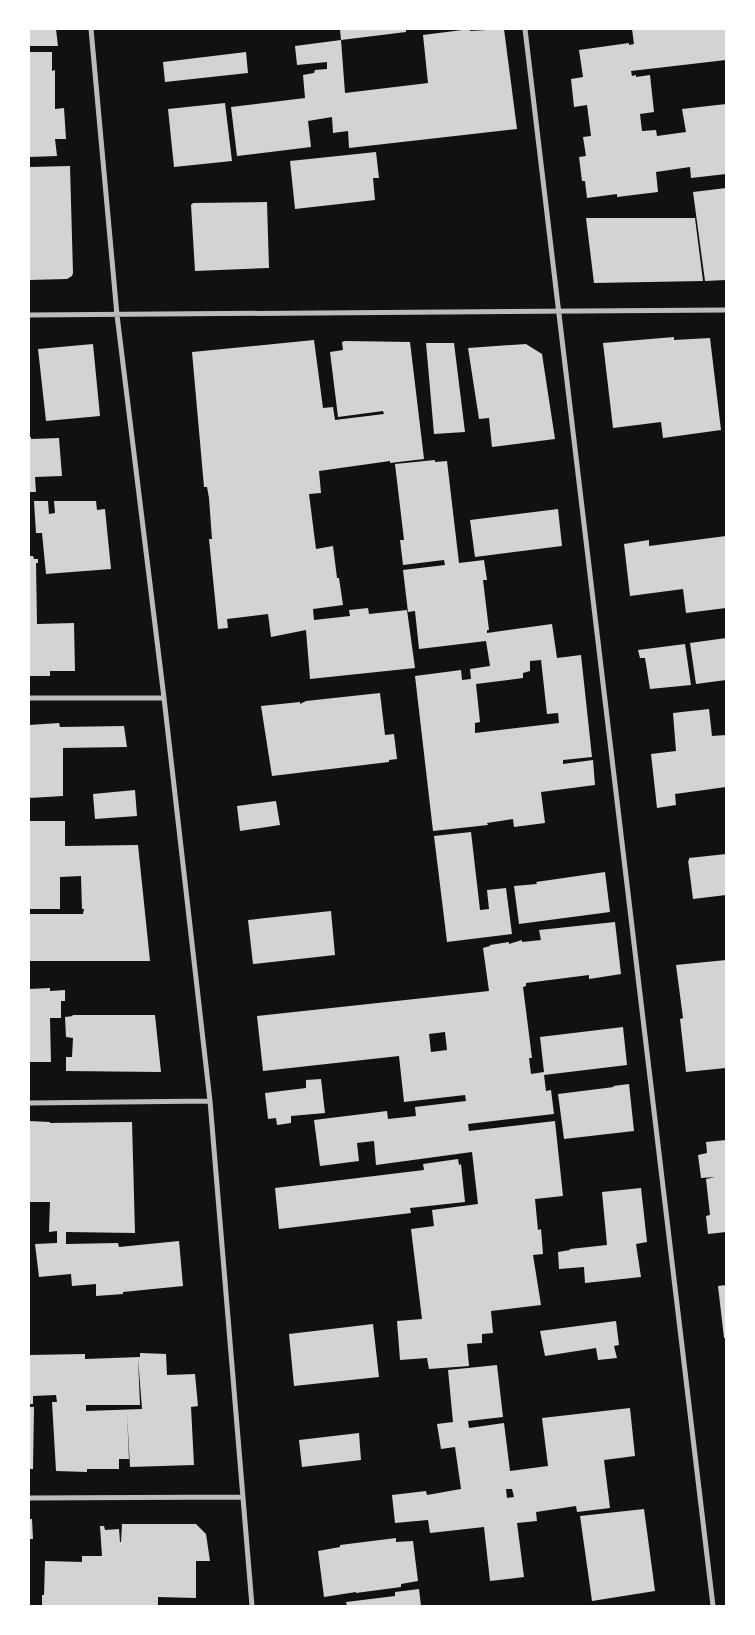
<svg xmlns="http://www.w3.org/2000/svg" width="755" height="1635" viewBox="0 0 755 1635" font-family="Cabin,sans-serif">
<style>
.building{fill:#d3d3d3;fill-rule:evenodd}
.lines{fill:none;stroke-linecap:round;stroke-linejoin:round}
.minor{stroke:#bcbcbc;stroke-width:5}
</style>
<rect width="100%" height="100%" fill="#111"/>
<path class="building" d="M29,29h27l2,17h-29z
M340,29h66v3l-65,8 4,53 83,-10 -5,-48 47,-6v2l34,-2 13,100 -168,19 -1,-17 -15,2 -1,-16 -24,4 3,26 -74,9 -6,-49 74,-9 -2,-23 11,-2 1,-3 12,-1v-7l-30,3 -2,-19 46,-6z
M632,29h94v31l-95,11 1,5 4,-1v2l14,-2 4,37 -14,2 2,17 14,-1 1,6 29,-4 -4,-23 44,-5v70l-35,4 -1,-11 -34,5 2,20 -41,5v-3l-30,4 -2,-17h-3l-3,-24 7,-1 -3,-19 8,-1 -4,-31 -13,2 -3,-28 12,-2 -4,-27 50,-7v2l5,-1z
M29,52h23v19l3,-1v39l9,-1 2,31h-11l2,17 -28,1z
M246,52l2,21 -83,9 -2,-20z
M225,103l7,58 -58,6 -6,-58z
M376,152l3,26h-6l2,22 -80,9 -5,-48z
M70,166l3,107 -1,3 -5,3 -38,1v-113z
M726,188v92l-21,1 -12,-89z
M267,202l2,66 -74,3 -4,-66 2,-2z
M586,218h109l8,63 -109,2z
M674,337v3l36,-2 11,92 -58,8 -2,-16 -48,6 -10,-85z
M314,340l9,68 10,-1 2,13 49,-6 -1,-3 -45,6 -8,-65 13,-2 -1,-8 3,-1 65,1 14,117 -34,4v-2l-71,10 2,22 -12,1 7,55 17,-3 4,32h2l4,27 -30,4 1,11 36,-4 -1,-6 19,-2 1,6 38,-4 8,58 -105,11 -4,-49 -35,7 -3,-23 -41,5 1,9 -10,1 -9,-90h3l-3,-41 -2,-11h-3l-12,-135z
M426,343h28l11,89 -31,2z
M93,344l7,72 -54,5 -8,-72z
M526,344l16,10 13,85 -63,8 -3,-29 -10,1 -11,-71z
M29,437h2v2l28,-1 3,38 -27,1 1,15h-7z
M435,460v2l12,-1 12,102 25,-3 3,20h-4l6,50h-2v3l65,-9 5,34 24,-3 11,102 -29,3v4l30,-4 2,25 -54,7 4,31 -31,4 -1,-8 -26,4 1,2 -55,6 -18,-155 46,-6 1,10 9,-1 -1,-10 20,-3 -4,-25 -67,8 -4,-38 -7,1 -5,-42 42,-5 -1,-5 -41,5 -3,-25h4l-9,-76zM541,660l6,54 11,-1 1,10 -84,10v-10l5,-1 -4,-38 47,-6v-5l7,-2v-10z
M34,501h14l1,13 6,-1 -1,-12h42l1,9 8,-1 6,60 -65,5 -4,-41h-6z
M558,509l4,37 -87,11 -5,-37z
M726,536v72l-40,5 -3,-24 -53,7 -6,-52 25,-4v6z
M29,556h4l1,3h4v4h-2l1,61 37,-1 1,48h-25v5h-21z
M726,638v42l-30,4 -6,-41z
M685,644l6,41 -41,4 -5,-31h-5l-2,-8z
M380,693l5,42 9,-1 3,25 -8,1v2l-117,14 -11,-70 39,-4v2l6,-3z
M709,709l3,27 14,-1v52l-51,7 1,11 -19,3 -6,-54 25,-3 -3,-38z
M59,723l1,4 64,-1 3,21 -64,1v48l-34,2v-73z
M135,790l2,26 -42,3 -2,-25z
M276,801l4,24 -40,6 -3,-25z
M29,821h36v25l73,-1 12,116h-121v-47h54l1,-5h-2l-1,-33 -21,1v32h-31z
M471,832l9,78 9,-1 -2,-19 19,-2 6,46 -65,8 -13,-106z
M726,854v41l-33,4 -5,-39 1,1v-3z
M605,872l5,40 -91,12 -5,-38 23,-2 -1,-2z
M331,911l4,44 -82,9 -5,-44z
M615,922l6,52 -32,5v-4l-63,8v3l-3,1 9,71h-3l2,16 13,-2 -4,-35 83,-10 4,38 -83,10 2,16 5,-1 3,24 -86,10 1,7 86,-10 8,75 -28,3 3,31 3,-1 2,25 -10,1 8,50 -50,6 2,22 -11,1v9l-15,1 2,22 -40,3 -2,-11 -27,2 -3,-39 25,-2 -11,-90 23,-3 -2,-16 46,-6 -6,-52 -96,13 -2,-24 -17,2 2,18 -39,5 -6,-46 73,-9 1,8 28,-3 -1,-9 51,-6 -1,-6 -61,7 -5,-46 -136,15 -6,-55 232,-25 -6,-43 7,-2v-1l19,-3v2l13,-4v2l19,-2 -2,-10zM445,1032l2,18 -16,2 -2,-18z
M726,960v108l-40,4 -6,-53 3,-1 -7,-53z
M50,988v3l15,-1v11h-4v17h-11l1,44h-22v-73z
M72,1015h83l6,57 -95,-1v-14h6l1,-19 -7,-1 -1,-20 8,-1z
M321,1079l4,34 -34,3v7l-14,2 -1,-7 -8,1 -3,-26 41,-5v-8z
M629,1084l5,47 -70,8 -6,-45 56,-7 -1,-1z
M29,1121l21,1v1l82,-1 3,111 -69,-1v12l52,-1 1,4 60,-6 4,45 -60,6v2l-27,2v-12l-24,2 -1,-12 -32,3 -4,-33 22,-1v-12l-8,1 1,-30h-21z
M726,1140v92l-18,2 -2,-18 4,-1 -4,-36 9,-2 -14,1 -3,-23 9,-2 -1,-11z
M458,1159l1,6 2,-1 4,38 -55,6 1,5 -132,16 -4,-41 149,-18 -1,-6z
M641,1188l6,54 -11,2 5,33 -56,6 -1,-16 -25,2 -1,-17 12,-2v-1l37,-4 -5,-53z
M726,1285v53h-2l-6,-52z
M616,1321l3,24 -5,1 3,12 -19,2 -2,-12 -51,8 -5,-25z
M373,1324l6,53 -85,9 -5,-52z
M140,1353l26,1 1,21 28,-1 3,32 -7,1 3,58 -64,2 -3,-54 2,46h-10v10h-32v3l-31,-1 -4,-69h5l-1,-7 -23,1v8h-4v-49l56,-1v5l55,-2zM138,1358l4,51 -56,2v-6h54z
M497,1365l6,52 -35,4 1,7 35,-5 6,48 38,-5 -6,-48 88,-10 5,48 -31,4 6,48 -33,4 -1,-6 -40,6 1,9 -20,2 7,54 -34,4 -6,-54 -54,6 -2,-13 -33,3 -3,-28 34,-4 1,4 34,-6 -6,-42 -14,2 -4,-25 16,-2 -5,-52zM506,1489h6l2,8 -7,1z
M29,1407h5l-1,62h-4z
M359,1433l2,27 -59,7 -3,-27z
M644,1509l11,82 -63,10 -12,-85z
M29,1519h3l1,20h-4z
M122,1524h74l10,10 4,27h-14v37l-38,-1v9h-116v-11h2l1,-34 37,1v-6h20l-2,-30h4l1,4 14,-1 1,13h1z
M396,1538v4l17,-1 5,40 -17,3v3l-45,6v-1l-32,5 -6,-46 22,-4v-2z
M419,1589l2,17h-74l-1,-4 49,-6v-4z"/>
<g class="lines">
<path class="minor" d="M91,29l26,286 47,383 46,403 42,505
M525,29l188,1577
M29,315l697,-5
M29,698h135
M29,1103l181,-2
M29,1498l213,-1"/>
</g>
<rect width="755" height="1635" fill="none" stroke="#ffffff" stroke-width="60"/>
</svg>
